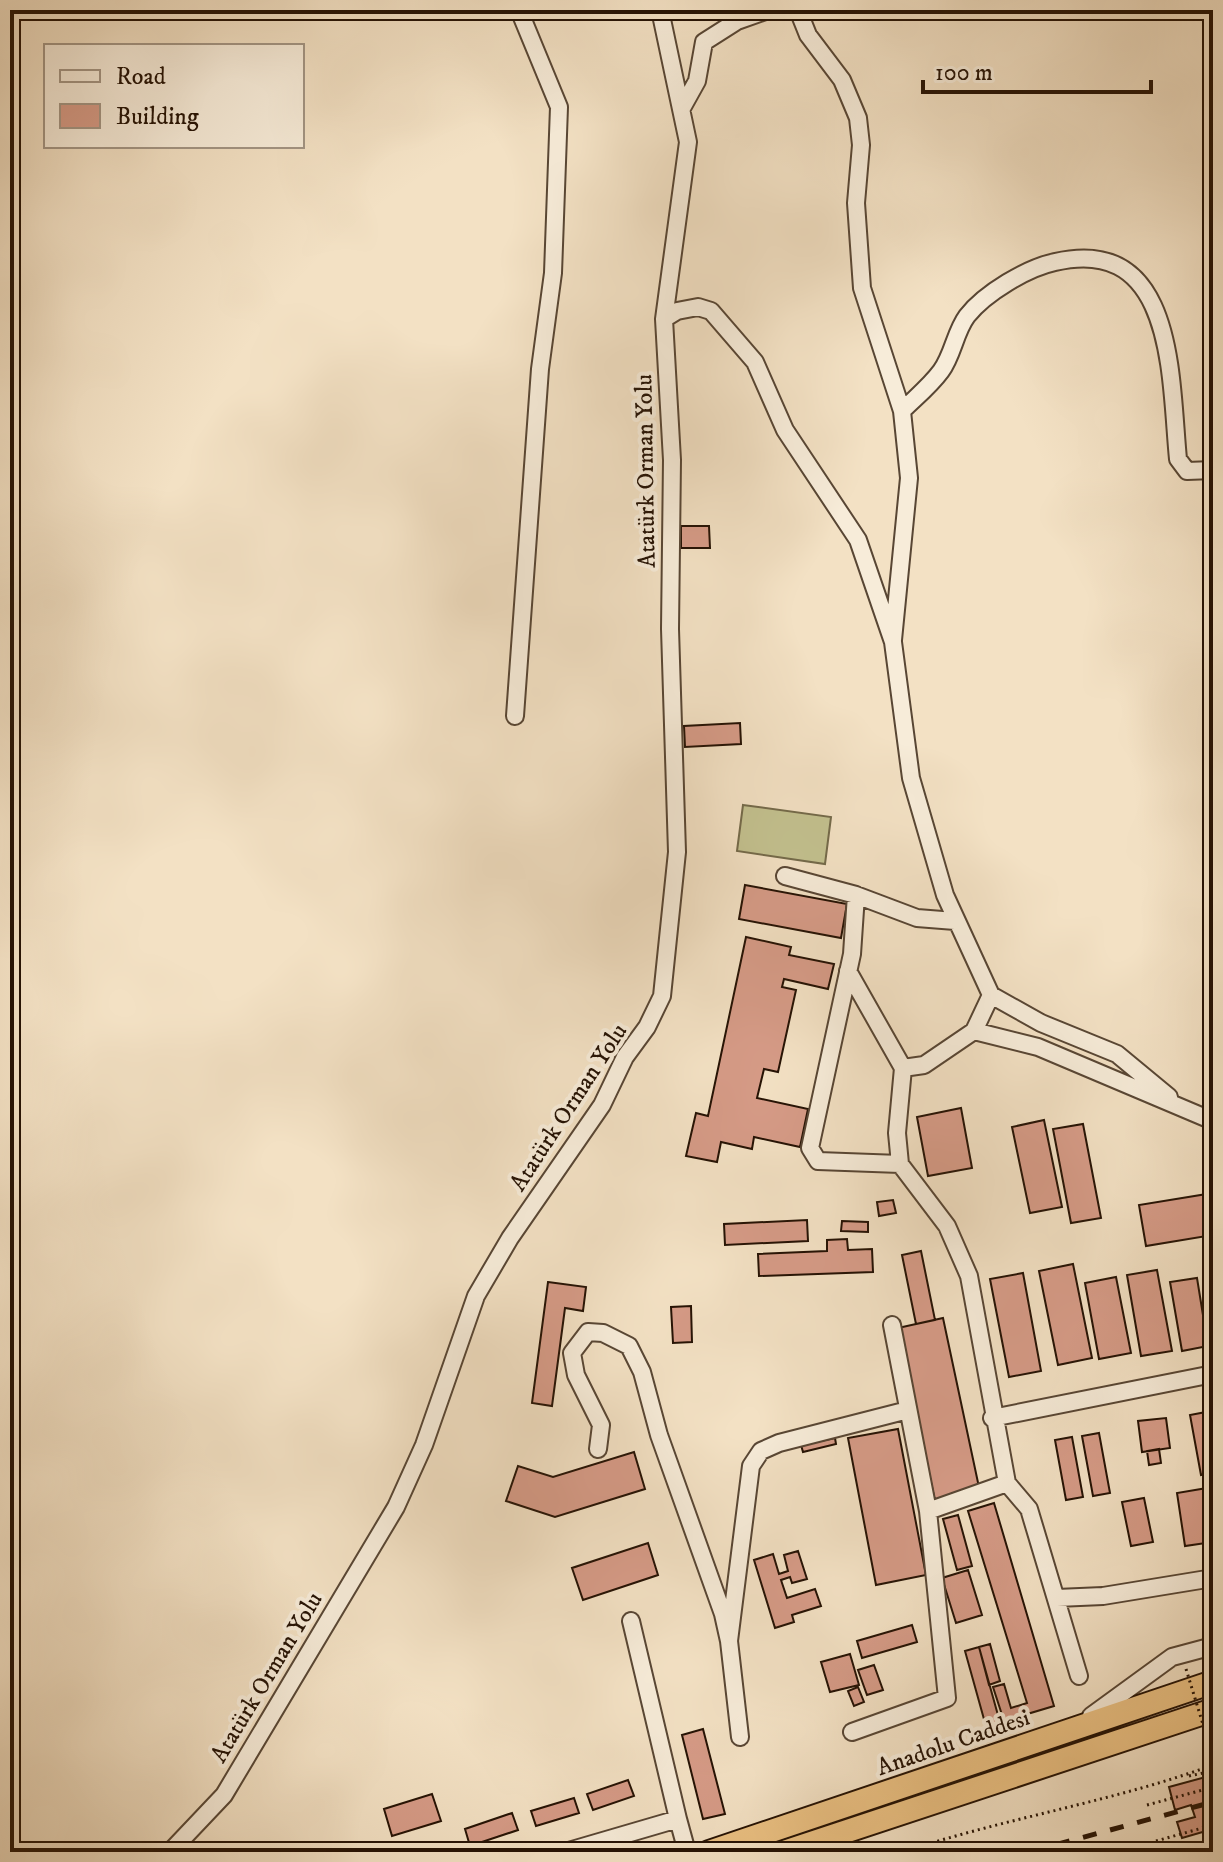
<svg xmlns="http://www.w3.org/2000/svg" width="1223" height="1862" viewBox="0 0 1223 1862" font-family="'IM FELL DW Pica',serif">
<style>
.grass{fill:#c3c18f;stroke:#746a4a;stroke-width:2}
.building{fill:#d69b87;stroke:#251204;stroke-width:2}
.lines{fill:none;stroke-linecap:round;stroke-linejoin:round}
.minor-casing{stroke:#584634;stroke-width:20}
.highway-casing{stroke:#251204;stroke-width:26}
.path{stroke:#251204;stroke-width:3;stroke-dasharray:2 4;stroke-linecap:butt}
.minor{stroke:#f7ecd9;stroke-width:16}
.highway{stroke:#eac082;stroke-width:22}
.rail{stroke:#251204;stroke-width:5;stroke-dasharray:14 14;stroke-linecap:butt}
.path-bridge{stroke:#251204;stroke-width:3;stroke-dasharray:2 4;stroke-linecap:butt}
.labels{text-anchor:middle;stroke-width:8;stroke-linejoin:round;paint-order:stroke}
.street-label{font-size:24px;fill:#251204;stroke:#f7ecd9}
</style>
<rect width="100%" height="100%" fill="#f3e1c4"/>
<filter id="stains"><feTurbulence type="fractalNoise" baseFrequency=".0025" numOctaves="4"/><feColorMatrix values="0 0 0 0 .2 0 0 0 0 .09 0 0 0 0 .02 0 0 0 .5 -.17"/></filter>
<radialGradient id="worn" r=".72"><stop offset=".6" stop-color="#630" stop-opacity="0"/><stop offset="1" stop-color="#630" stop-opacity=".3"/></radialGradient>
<path class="grass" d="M743,805l88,12 -6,47 -88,-13z"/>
<path class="building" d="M681,526h28l1,22h-29z
M740,723l1,21 -56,3 -1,-21z
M745,885l102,19 -6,34 -102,-19z
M746,937l45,10 -2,8 45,9 -6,25 -44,-10 -2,8 14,3 -18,82 -14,-3 -7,29 51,11 -8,38 -46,-10 -2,12 -31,-7 -4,20 -31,-6 10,-43 12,3z
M961,1108l11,60 -44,8 -11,-59z
M1044,1120l18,87 -32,6 -18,-86z
M1083,1124l18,94 -30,5 -18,-94z
M1213,1193v42l-67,11 -7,-41z
M893,1200l3,13 -17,3 -2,-14z
M807,1220l1,21 -83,4 -1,-21z
M842,1221l26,1v10l-27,-1z
M847,1239l1,11 24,-1 1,23 -114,4 -1,-22 69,-3v-11z
M921,1251l14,69 -19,4 -14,-69z
M1073,1264l19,94 -34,7 -19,-94z
M1157,1270l15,81 -31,5 -14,-81z
M1023,1273l18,98 -32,6 -19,-98z
M1116,1277l15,76 -32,6 -14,-76z
M1197,1278l11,68 -26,5 -12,-69z
M548,1282l38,5 -3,24 -18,-3 -13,98 -20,-3z
M691,1306l1,36 -19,1 -2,-36z
M943,1318l37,174 -45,9 -37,-173z
M1206,1412l7,61 -12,2 -11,-60z
M1166,1418l4,30 -28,4 -4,-31z
M898,1429l28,146 -50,10 -28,-147z
M1099,1433l11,60 -17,3 -11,-60z
M1072,1437l11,60 -17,3 -11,-60z
M835,1438l1,6 -33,8 -2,-7z
M1159,1449l2,14 -12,2 -2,-14z
M634,1452l11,37 -90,28 -49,-16 12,-35 35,11z
M1213,1487v55l-28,4 -8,-53z
M1144,1498l9,44 -22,4 -9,-44z
M994,1503l60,203 -50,15 -11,-34 11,-3 7,24 16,-5 -59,-192z
M958,1515l14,51 -15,4 -14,-51z
M648,1543l10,32 -75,25 -11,-32z
M798,1551l9,28 -15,4 -2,-6 -9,3 6,18 28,-9 6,17 -29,9 2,7 -19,6 -21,-68 19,-6 6,20 9,-3 -4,-16z
M968,1570l14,45 -26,8 -14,-45z
M912,1625l5,17 -55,16 -5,-17z
M990,1644l10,37 -11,4 -10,-38z
M979,1647l22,79 -14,4 -22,-79z
M850,1654l9,31 -29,7 -9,-30z
M874,1665l9,25 -16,5 -9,-25z
M858,1687l6,15 -10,4 -6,-15z
M703,1729l22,85 -22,5 -21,-84z
M1213,1775v54l-31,9 -5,-16 18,-5 -4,-12 -16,5 -6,-23z
M628,1780l6,16 -41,14 -6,-16z
M432,1794l9,27 -49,15 -8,-27z
M574,1798l5,15 -43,13 -5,-15z
M512,1813l6,17 -48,16 -5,-17z"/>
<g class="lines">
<g class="minor-casing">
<path id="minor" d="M798,10l10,25 34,45 16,38 3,27 -5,58 6,85 40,123 7,67 -16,162
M682,108l15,-27 7,-39 33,-21 31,-11
M664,319l13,-8 21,-4 13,4 44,51 30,68 73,110 35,102 18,136 34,117 46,100 -17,36 -50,34 -21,3 -6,65 3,31 47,62 22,50 38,207 22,26 50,167
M902,411c13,-13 28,-25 39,-40 12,-16 14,-39 26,-55 18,-23 60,-48 88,-54 121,-28 115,117 123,197l9,12 26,-1
M515,716l25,-347 13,-96 6,-166 -40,-97
M785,876l71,19 61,23 38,3
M856,895l-4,59 -42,194 8,13 82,3
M848,971l55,97
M991,995l50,28 76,31 52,43
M974,1031l64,16 175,74
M892,1325l36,186
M992,1418l221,-44
M598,1449l3,-24 -25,-50 -4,-22 16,-21 15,1 26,13 13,26 17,63 64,179 6,27
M1057,1598l46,-2 110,-18
M1091,1716l81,-59 41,-11
M852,1732l95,-34 -19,-187 79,-28
M740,1737l-11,-96 22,-175 10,-15 18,-8 129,-33
M678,1819l9,33
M170,1852l54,-57 172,-288 28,-62 52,-149 34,-58 92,-133 23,-48 22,-30 15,-31 15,-144 -7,-223 2,-169 -8,-141 24,-177 -28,-132
M565,1852l113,-33 -47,-198"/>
</g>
<g class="highway-casing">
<path id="highway" d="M709,1852l504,-170
M784,1852l429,-142"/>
</g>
<path class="path" d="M1189,1776l24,-5
M1147,1805l63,-17 3,12
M1156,1841l57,-16
M903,1852c102,-34 209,-50 310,-87"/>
<use href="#minor" class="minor"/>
<use href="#highway" class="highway"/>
<path class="rail" d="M1029,1852l184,-50"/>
<path class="path-bridge" d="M1186,1669l27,88"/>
</g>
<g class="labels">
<g class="street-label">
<text transform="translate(645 471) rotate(-91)" y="8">Atatürk Orman Yolu</text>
<text transform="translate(568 1107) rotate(-57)" y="8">Atatürk Orman Yolu</text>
<text transform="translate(266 1677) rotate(-59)" y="8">Atatürk Orman Yolu</text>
<text transform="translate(953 1742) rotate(-19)" y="8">Anadolu Caddesi</text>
</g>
</g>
<rect width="1223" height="1862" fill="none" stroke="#f3e1c4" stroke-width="40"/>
<rect x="12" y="12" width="1199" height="1838" fill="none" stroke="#251204" stroke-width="4"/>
<rect x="20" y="20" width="1183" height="1822" fill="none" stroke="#251204" stroke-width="2"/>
<rect x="44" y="44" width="260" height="104" fill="#f7ecd9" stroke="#a39584" stroke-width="2"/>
<rect x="60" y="70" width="40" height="12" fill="#f7ecd9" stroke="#a39584" stroke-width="2"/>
<text x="116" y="84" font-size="24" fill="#251204">Road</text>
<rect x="60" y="104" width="40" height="24" fill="#d69b87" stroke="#a39584" stroke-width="2"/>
<text x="116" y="124" font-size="24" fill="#251204">Building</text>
<path d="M923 80v12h228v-12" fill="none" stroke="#251204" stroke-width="4"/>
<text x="935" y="80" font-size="24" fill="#251204" stroke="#f7ecd9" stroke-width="6" paint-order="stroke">100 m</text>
<rect width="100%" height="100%" filter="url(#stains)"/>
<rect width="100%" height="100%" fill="url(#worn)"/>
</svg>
